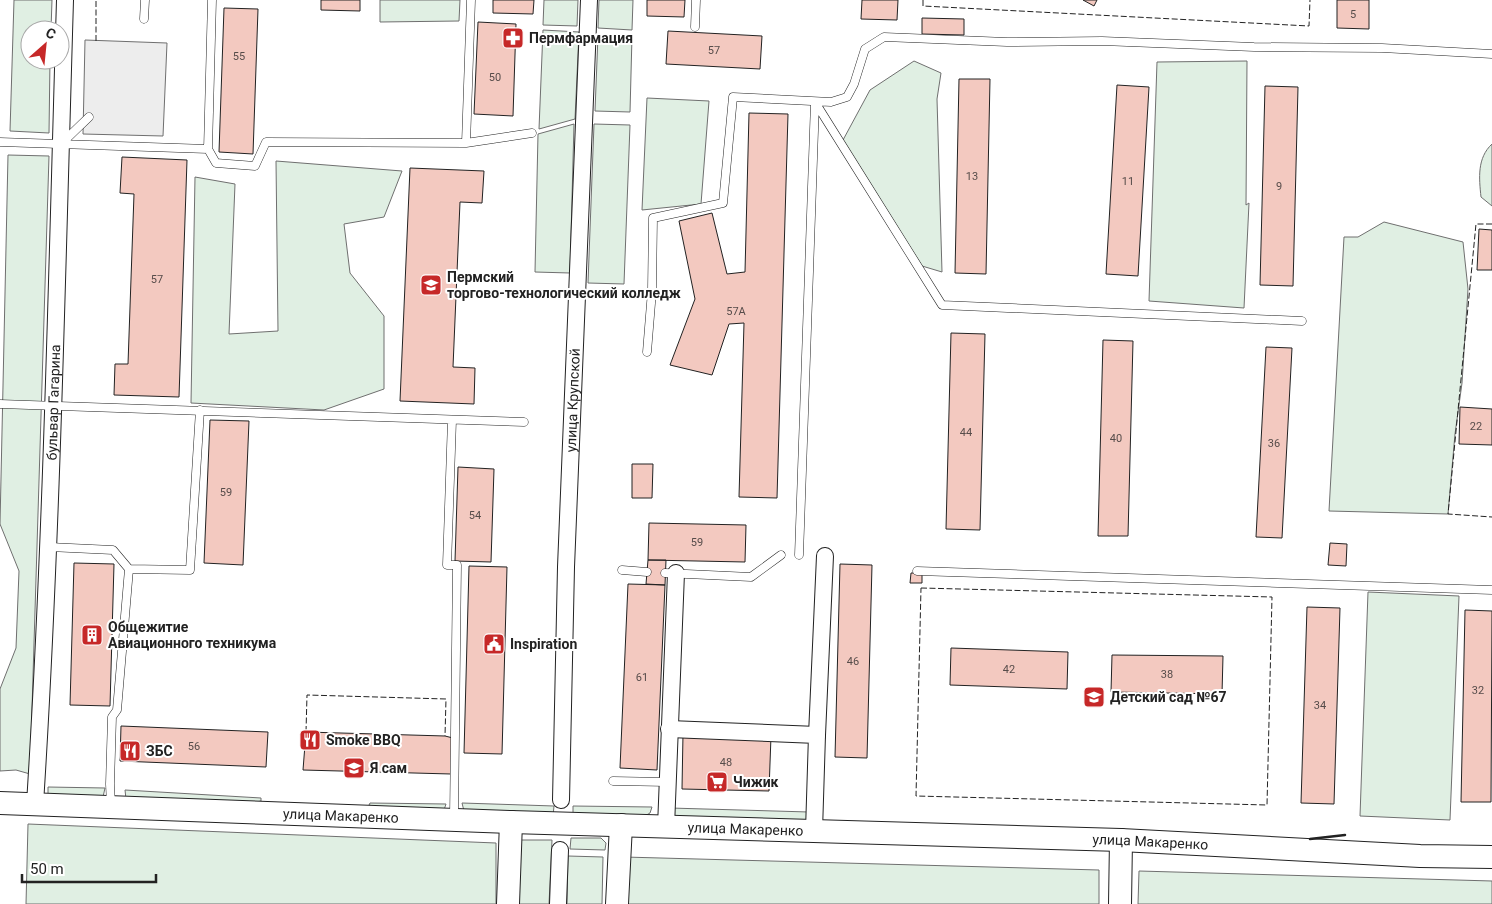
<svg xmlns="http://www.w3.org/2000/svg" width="1492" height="904" viewBox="0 0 1492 904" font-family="Roboto,sans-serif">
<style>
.green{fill:#e0efe3;stroke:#6f6f6f}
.parking{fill:#ededed;stroke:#6f6f6f}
.building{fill:#f3c9c0;stroke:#222}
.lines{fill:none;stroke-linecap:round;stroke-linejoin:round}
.lane-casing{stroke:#222;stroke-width:9}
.street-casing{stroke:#222;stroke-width:18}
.secondary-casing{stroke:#222;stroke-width:24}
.lane{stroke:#fff;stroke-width:8}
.street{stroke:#fff;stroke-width:16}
.secondary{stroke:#fff;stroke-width:22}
.fence{stroke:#222;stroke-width:1;stroke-dasharray:6 2.5;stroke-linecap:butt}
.wall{stroke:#222;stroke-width:2.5}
.labels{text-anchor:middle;stroke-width:4;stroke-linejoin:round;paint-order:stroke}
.number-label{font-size:11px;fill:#564c4a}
.poi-label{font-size:14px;font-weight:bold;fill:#222;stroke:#fff;text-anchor:start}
.street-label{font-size:14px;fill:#222;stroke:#fff}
</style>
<rect width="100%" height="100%" fill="#fff"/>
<path class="green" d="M14,0h38l-1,30h-21v30h20l-1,73 -39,-2z
M380,0h80l-1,21 -79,1z
M544,0h34l-1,26 -34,-1z
M599,0h34l-1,30 -34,-2z
M543,30l36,2 -4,87 -36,10z
M598,35l34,1 -2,76 -35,-1z
M914,61l27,12 -4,26 5,173 -20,-6 -79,-126 27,-50z
M1247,61l-1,144 3,-2 -5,105 -95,-7 8,-239z
M647,98l62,3 -8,103 -59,6z
M574,124l-4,149 -35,-1 3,-138z
M594,124l36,1 -6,159 -36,-1z
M1492,144v62l-11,-9c-2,-19 -4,-39 11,-53z
M8,155l41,1 -19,618 -14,-4 -16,1v-82l16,-41 3,-77 -19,-47z
M276,161l126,10 -18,46 -40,7 6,49 34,43v73l-60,21 -133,-7 4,-226 40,7 -6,150 49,-3z
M1384,222l79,20 5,47 -6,94 -7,51 -7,80 -119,-3 15,-274h14z
M1368,592l91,4 -9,224 -90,-4z
M48,787l57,1 -2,9 -55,-1z
M125,790l136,8v3l-38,7 -97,-9z
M370,803l76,1 -2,6 -39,3 -36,-8z
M462,803l92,3 -1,10 -89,-5z
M573,806l79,1 -2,6 -7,4 -70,-2z
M670,808l139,4 1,8 -135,-3z
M28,824l468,19v61h-470z
M571,838h30l5,5 -1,7 -35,-1z
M521,840h31l-3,64h-31z
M568,856l35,1 -1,47h-35z
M624,857l475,13v34h-475z
M1139,871l353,10v23h-354z"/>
<path class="parking" d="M85,40l82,3 -4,93 -80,-2z"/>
<path class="building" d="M321,0h39v11l-39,-1z
M493,0h41l-1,14 -40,-1z
M647,0h38l-1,17 -37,-1z
M862,0h36l-1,20 -36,-1z
M1083,0h14l-3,6z
M1337,0h32v29l-32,-1z
M224,8l34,1 -5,145 -34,-2z
M922,18l42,1v16l-42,-1z
M478,22l38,2 -3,92 -39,-2z
M668,31l94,5 -2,33 -94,-5z
M959,79h31l-4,195 -31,-1z
M1117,85l32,2 -11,189 -32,-2z
M1265,86l33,1 -5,199 -33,-1z
M749,113l39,1 -11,384 -38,-1 5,-174 -15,1 -17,51 -42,-10 25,-66 -16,-78 33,-8 15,61 18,-2z
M122,157l65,3 -8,237 -65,-2 1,-31h13l6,-170 -14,-1z
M410,168l74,3 -2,32 -22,-1 -7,165 22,1 -1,36 -74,-3z
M1479,229l13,1v40h-15z
M951,333l34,1 -5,196 -34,-1z
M1103,340l30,1 -5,195h-30z
M1266,347l26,1 -10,190 -26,-1z
M1460,407l32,2v36l-33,-1z
M210,420l39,1 -6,144 -39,-2z
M632,464h21l-1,34h-20z
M458,467l36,2 -3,93 -36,-1z
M649,523l97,2 -1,37 -97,-2z
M1330,543l17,1 -1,22 -18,-1z
M648,560h18l-1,25 -19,-1z
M74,563l40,1 -4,142 -40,-1z
M840,564l32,1 -5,193 -32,-1z
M469,566l38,1 -5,187 -38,-1z
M911,573h11v10h-12z
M628,584l37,1 -8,185 -37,-2z
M1307,607l33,1 -6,196 -33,-1z
M1465,610l27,1 -1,191h-30z
M951,648l117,4 -1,37 -117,-4z
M1112,655l111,1 -1,38 -111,-2z
M121,726l147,6 -2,35 -146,-6z
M306,732l139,4 8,2 -2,36 -148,-4z
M683,734l88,2 -2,55 -87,-2z"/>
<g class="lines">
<g class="lane-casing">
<path id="lane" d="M212,0l-4,149 8,14 39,3 11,-24 200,1
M471,0l-5,143 66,-10
M144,19l1,-19
M695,27l1,-27
M815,102l127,203 360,16
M0,142l208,7
M62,143l27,-26
M647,352l5,-61 1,-73 70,-15 10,-106 98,5 16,-5 7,-13 11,-35 19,-12 123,5 95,-1 152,6 128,1 110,6
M0,404l524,18
M452,420l-5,145h10l-3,253
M49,547l64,3 16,19
M799,555l16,-453
M622,570l25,2
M917,571l575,19
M665,573l86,4 30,-22
M613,781l54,1
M111,806l-1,-22 2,-67 5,-7 12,-141 61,1 10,-160"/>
</g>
<g class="street-casing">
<g id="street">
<path d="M669,729l148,6 -3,96"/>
<path d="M817,735l8,-179"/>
<path id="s1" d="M561,800l5,-233 23,-567"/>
<path id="s2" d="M35,804c17,-268 22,-536 30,-804"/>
<path d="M666,827l10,-254"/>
<path d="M558,904l2,-54"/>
</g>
</g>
<g class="secondary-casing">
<g id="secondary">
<path id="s3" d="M0,803l511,19 610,18 299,16 72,1"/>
<path d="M508,904l3,-82"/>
<path d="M617,904l4,-79"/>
<path d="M1120,904l1,-64"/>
</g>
</g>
<use href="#lane" class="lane"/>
<use href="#street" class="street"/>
<use href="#secondary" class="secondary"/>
<path class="fence" d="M923,0v6l386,20 1,-26
M96,41v-41
M1492,224h-16l-28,290 44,3
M921,588l351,9 -5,208 -351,-9z
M306,732l1,-37 139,4 -1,37"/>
<path class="wall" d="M1310,839l35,-4"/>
</g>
<defs>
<g id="pharmacy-square" transform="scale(1.125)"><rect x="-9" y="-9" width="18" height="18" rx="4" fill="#c62828" stroke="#fff"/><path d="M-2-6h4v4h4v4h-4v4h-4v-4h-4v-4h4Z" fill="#fff"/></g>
<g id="university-square" transform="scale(1.125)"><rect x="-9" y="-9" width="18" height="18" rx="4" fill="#c62828" stroke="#fff"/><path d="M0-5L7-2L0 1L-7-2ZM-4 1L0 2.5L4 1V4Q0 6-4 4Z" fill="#fff"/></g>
<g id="building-square" transform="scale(1.125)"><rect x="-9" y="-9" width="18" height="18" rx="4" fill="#c62828" stroke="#fff"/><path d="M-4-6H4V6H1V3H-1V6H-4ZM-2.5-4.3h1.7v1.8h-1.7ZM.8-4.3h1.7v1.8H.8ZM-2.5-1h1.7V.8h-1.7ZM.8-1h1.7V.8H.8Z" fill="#fff"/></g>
<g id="civic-square" transform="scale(1.125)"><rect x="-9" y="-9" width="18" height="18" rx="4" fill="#c62828" stroke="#fff"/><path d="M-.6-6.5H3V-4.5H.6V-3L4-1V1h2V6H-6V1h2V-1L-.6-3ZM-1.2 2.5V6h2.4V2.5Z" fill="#fff"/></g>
<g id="school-square" transform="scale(1.125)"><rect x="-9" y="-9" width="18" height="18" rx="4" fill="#c62828" stroke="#fff"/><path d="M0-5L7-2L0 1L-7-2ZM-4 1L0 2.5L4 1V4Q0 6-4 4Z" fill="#fff"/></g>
<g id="restaurant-square" transform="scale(1.125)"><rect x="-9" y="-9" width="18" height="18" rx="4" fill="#c62828" stroke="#fff"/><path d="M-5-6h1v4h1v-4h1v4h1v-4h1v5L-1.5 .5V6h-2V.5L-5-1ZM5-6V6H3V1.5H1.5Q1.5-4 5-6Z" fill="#fff"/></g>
<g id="supermarket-square" transform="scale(1.125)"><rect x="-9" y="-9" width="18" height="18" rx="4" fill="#c62828" stroke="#fff"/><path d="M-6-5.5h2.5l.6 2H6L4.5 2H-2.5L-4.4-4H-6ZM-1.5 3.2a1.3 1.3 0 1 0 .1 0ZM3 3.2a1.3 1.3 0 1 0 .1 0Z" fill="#fff"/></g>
</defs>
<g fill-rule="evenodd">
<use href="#pharmacy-square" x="513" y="38"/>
<use href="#university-square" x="431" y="285"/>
<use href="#building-square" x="92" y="635"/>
<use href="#civic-square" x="494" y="644"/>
<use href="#school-square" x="1094" y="697"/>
<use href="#restaurant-square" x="310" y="740"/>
<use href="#restaurant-square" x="130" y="751"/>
<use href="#school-square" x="354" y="768"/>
<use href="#supermarket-square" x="717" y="782"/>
</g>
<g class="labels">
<g class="number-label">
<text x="1353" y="18">5</text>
<text x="714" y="54">57</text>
<text x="239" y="60">55</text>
<text x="495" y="81">50</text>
<text x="972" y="180">13</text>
<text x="1128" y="185">11</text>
<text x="1279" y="190">9</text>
<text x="157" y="283">57</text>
<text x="736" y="315">57А</text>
<text x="1476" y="430">22</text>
<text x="966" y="436">44</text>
<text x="1116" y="442">40</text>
<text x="1274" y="447">36</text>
<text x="226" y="496">59</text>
<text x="475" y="519">54</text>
<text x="697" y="546">59</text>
<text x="853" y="665">46</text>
<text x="1009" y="673">42</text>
<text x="1167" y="678">38</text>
<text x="642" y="681">61</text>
<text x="1478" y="694">32</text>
<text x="1320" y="709">34</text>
<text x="194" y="750">56</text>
<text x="726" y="766">48</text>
</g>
<g class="poi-label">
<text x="529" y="43">Пермфармация</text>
<text x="447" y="282">Пермский<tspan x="447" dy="16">торгово-технологический колледж</tspan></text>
<text x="108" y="632">Общежитие<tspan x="108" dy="16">Авиационного техникума</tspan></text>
<text x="510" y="649">Inspiration</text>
<text x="1110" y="702">Детский сад №67</text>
<text x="326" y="745">Smoke BBQ</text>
<text x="146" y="756">ЗБС</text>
<text x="370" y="773">Я сам</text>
<text x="733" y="787">Чижик</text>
</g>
<g class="street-label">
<text dy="5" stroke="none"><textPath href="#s1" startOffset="400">улица Крупской</textPath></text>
<text dy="5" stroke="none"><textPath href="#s2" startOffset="402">бульвар Гагарина</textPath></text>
<text dy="5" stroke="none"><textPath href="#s3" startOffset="341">улица Макаренко</textPath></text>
<text dy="5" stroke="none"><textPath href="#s3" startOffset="746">улица Макаренко</textPath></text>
<text dy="5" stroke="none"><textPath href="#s3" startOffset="1151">улица Макаренко</textPath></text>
</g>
</g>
<g transform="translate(45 45) rotate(27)"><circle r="24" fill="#ffffff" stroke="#a7a7a7"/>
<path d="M0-4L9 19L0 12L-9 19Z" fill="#c62828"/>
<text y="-8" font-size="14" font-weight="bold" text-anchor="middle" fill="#222222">С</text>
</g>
<path d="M22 874v8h134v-8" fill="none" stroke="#222222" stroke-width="2.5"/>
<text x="30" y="874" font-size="15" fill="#222222" stroke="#ffffff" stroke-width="4" paint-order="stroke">50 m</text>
</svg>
